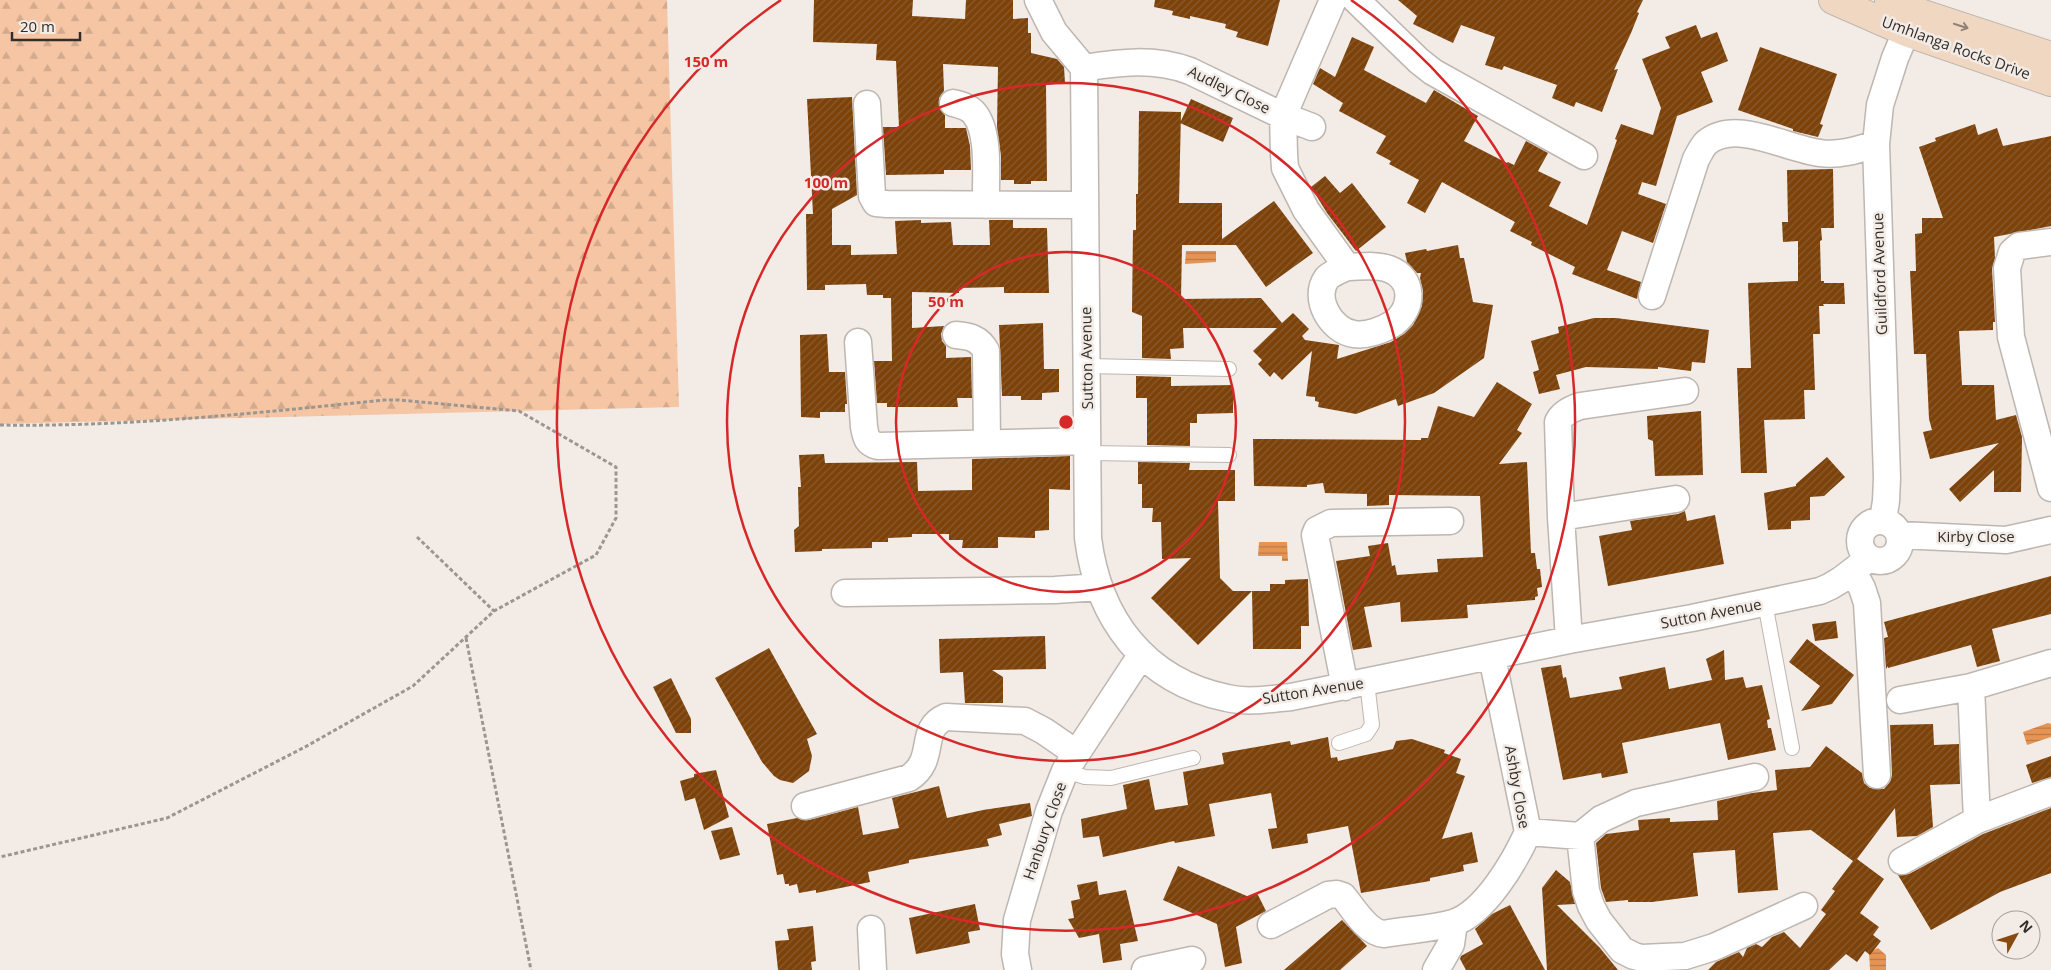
<svg xmlns="http://www.w3.org/2000/svg" width="2051" height="970" viewBox="0 0 2051 970" font-family="'Open Sans',sans-serif">
<style>
.forest{fill:url(#forest-firs)}
.water{fill:url(#water-rules)}
.building{fill:url(#building-hatch)}
.lines{fill:none;stroke-linecap:round;stroke-linejoin:round}
.service-casing{stroke:#beb6b1;stroke-width:16}
.minor-casing{stroke:#beb6b1;stroke-width:29}
.secondary-casing{stroke:#beb6b1;stroke-width:30}
.path{stroke:#9c9691;stroke-width:3;stroke-dasharray:4 2.5;stroke-linecap:butt}
.service{stroke:#fff;stroke-width:14}
.minor{stroke:#fff;stroke-width:26}
.secondary{stroke:#f0d7c2;stroke-width:28}
.oneway{stroke:#908276}
.ring{fill:none;stroke:#d62828;stroke-width:2.5}
.labels{text-anchor:middle;stroke-width:5;stroke-linejoin:round;paint-order:stroke}
.street-label{font-size:15px;fill:#312e2b;stroke:#f3ebe5}
.centre{fill:#d62828;stroke:#f3ebe5;stroke-width:2.5}
.ring-label{font-size:15px;text-anchor:middle;font-weight:bold;fill:#d62828;stroke:#f3ebe5;stroke-width:5;stroke-linejoin:round;paint-order:stroke}
</style>
<defs>
<pattern id="forest-firs" width="22" height="20" patternUnits="userSpaceOnUse" patternTransform="scale(1.25)"><rect width="22" height="20" fill="#f6c6a4"/><path d="M5 1l3.5 6h-7zM16 11l3.5 6h-7z" fill="#d3aa8d"/></pattern>
<pattern id="water-rules" width="6" height="5" patternUnits="userSpaceOnUse" patternTransform="scale(1.25)"><rect width="6" height="5" fill="#e69454"/><path d="M0 2.5h6" fill="none" stroke="#bb7946"/></pattern>
<pattern id="building-hatch" width="6" height="6" patternUnits="userSpaceOnUse" patternTransform="scale(1.25)"><rect width="6" height="6" fill="#7c420a"/><path d="M-1 1l2-2M0 6l6-6M5 7l2-2" fill="none" stroke="#8a5b2e"/></pattern>
</defs>
<rect width="100%" height="100%" fill="#f3ebe5"/>
<path class="forest" d="M0,0h667l12,407 -679,17z"/>
<path class="water" d="M1186,251h30v11l-31,2z
M1259,542h28l1,19h-6v-5h-24z
M2048,723l3,1v13l-24,8 -4,-13z
M1878,948l8,7v15h-16l-1,-18z"/>
<path class="building" d="M814,0h99l-1,16 53,3 1,-19h47v19l15,-1v15h3v20l26,6 7,8 1,16 -19,2 1,96h-16v3h-17v-4h-13v-24l-4,-29 1,-60 -55,-3 1,27 -5,7v9l6,8v13h21l4,18 1,24h-27v4l-58,1 -3,-48h16l-3,-66 -20,-1 1,-16 -64,-2z
M1155,0h125l-12,46 -32,-9 2,-5 -13,-4 1,-4 -36,-8v3l-18,-4 1,-4 -19,-4z
M1398,0h245l-6,12 2,1 -8,20 -17,37 4,-1 -16,43 -26,-10 -2,5 -22,-9 5,-13 -53,-19 -2,4 -17,-5 10,-28 -34,-12 -8,18 -40,-19 4,-8z
M1696,25l5,13 16,-6 11,29 -27,11 12,30 -36,14 -21,70 -14,-4 -4,12 28,10 -13,39 -31,-12 -15,39 34,12 -4,17 -65,-25 3,-7 -44,-22 1,-3 -22,-11 5,-9 -73,-40 -17,31 -18,-10 12,-23 -30,-16 2,-3 -15,-8 10,-17 -47,-25 4,-8 -30,-19 7,-16 15,9 17,-40 22,10 -10,23 62,33 8,-13 44,26 -14,25 43,22 1,-1 6,3 12,-24 22,12 -10,18 23,11 -12,24 38,19 30,-85 -2,-1 6,-15 32,11 8,-27 -19,-49 28,-11 -5,-11z
M1760,47l77,27 -17,50 3,1 -5,12 -25,-6v-2l-55,-19z
M852,97l5,98 -25,14v36h19v10l46,-1 -2,-33 26,-1v3l30,-1 2,23h37l-1,-25h24v8h34l2,65h-45v-6l-45,1v5l-47,-1v36l32,-2 -3,8 1,7 4,5v12l25,-1 1,41h-15l1,9h-71v-4h-10l-3,-42h18l-1,-63h-8v-3h-16l-1,-11 -41,1v5h-18l-1,-76h7l-6,-115z
M1191,99l42,19 -10,24 -43,-19z
M1139,111l42,1 -2,91h43v36l52,-38 39,52 -47,34 -30,-42h-54l-1,54 80,-1 21,25 11,-10 16,16 -7,7 3,4 34,5 -2,14 54,-17 13,-8 9,-9 9,-19 1,-15 -3,-13 1,-5h-4l-10,-11 -2,-9 21,-4 1,2 31,-6 2,13h4l9,44 20,3 -9,53 -50,35 -36,13 -2,-7 -40,15 -38,-7 1,-5 -4,-1v-4l-9,-1 6,-45 -30,29 -8,-8 -4,5 -12,-13 4,-4 -9,-9 24,-23h-94l1,20 -14,1 1,10 -29,-1v-42l-10,-4 1,-82h3v-36h2z
M1975,124l3,11 19,-7 6,18 48,-10v90l-57,11 1,21 -3,11 3,53h-2v8l-34,1 3,54h32l2,35 20,-5 6,22 -1,55h-27v-22l-34,32 -11,-13 50,-46 -69,16 -7,-27 9,-2 -3,-11 -3,-65h-12l-4,-83h6l-1,-37 7,-1v-15h21l-24,-71 17,-6 -1,-3z
M1833,169l1,59h-13l1,12 -2,1 1,40h3v2h20l1,21h-22l1,2h-5l1,28h-7l2,56h-11l1,29 -41,1 3,53h-26l-4,-105h14l-3,-85 50,-2v-40l-15,1 -1,-20h6l-1,-52z
M1325,176l15,17 12,-10 34,44 -30,24 -29,-38 -16,-26z
M1594,318h22l93,12 -4,33 -13,-1 -1,9 -33,-4v2l-72,-2 -30,8 4,14 -21,5 -6,-22 6,-2 -8,-29 28,-8 -1,-6z
M1043,323l1,46h15v23l-17,1v7h-21v-4h-19l-3,-71z
M827,334l2,38h16l2,32h-2v8h-25v6l-19,-1 -1,-82z
M1136,376l35,1v9l62,-1v28l-36,1v9h-7v23l-43,-1v-47h-11z
M1497,382l35,22 -15,26 5,3 -23,31 28,-2 4,91h4l2,16h3l2,18 -5,1 1,8 -3,1v3l-68,5 1,13 -67,4 -1,-20 -36,5 8,40 -19,3 -17,-89 34,-5 -2,-10 20,-3 4,23 3,-1 2,10 41,-3 -1,-13 46,-2 -3,-61 -91,-1v10l-22,1v-12l-42,-1 -2,-10 -16,2v2l-53,-1 -1,-47 168,1v-2h7l10,-32 36,11z
M1701,411l2,64 -48,1 -2,-35 -5,-2 -1,-23z
M824,454l1,9 92,-1 1,29 54,-1v-31l98,-3v34l-21,-1v41l-14,1v7l-37,-1v11h-36l1,-8h-14v-6h-37v3l-24,1v4h-16v6l-50,1v2l-27,1 -1,-22 5,-4 -1,-39h3l-2,-32z
M1827,457l18,20 -21,19 -14,1v23l-19,1v8l-23,1 -4,-37 32,-7v-2z
M1138,462l52,1 -1,7h46v31h-17l2,77 13,13h19l-54,54 -47,-47 40,-40 -29,1 -1,-37h-9l1,-14h-11v-24h-4z
M1685,511l2,10 28,-6 9,49 -116,22 -9,-50 33,-6 -2,-9 48,-7z
M2051,576v38l-59,15 8,32 -23,6 -6,-22 -83,23v-2l-2,3 -2,-31 4,-1 -4,-15z
M1308,579l1,47h-8v23h-48l-1,-58h18v-7h15v-4z
M1836,621l2,17 -23,3 -3,-17z
M1045,636l1,33 -54,1 11,7v26h-38l-2,-31 -23,1 -1,-34z
M1807,639l47,36 -22,29 -31,7 19,-25 -31,-24z
M769,648l48,86 -10,5 5,17 -3,15 -16,12 -13,-3 -6,-4 -12,-14 -47,-84z
M1724,650l1,30 18,-3 3,11 16,-3 8,34 -3,1 1,8h3l5,22 -48,10 -8,-37 -98,20 6,30 -26,5 -1,-5 -38,7 -22,-112 20,-3 2,13 3,-1 4,21 52,-9 -3,-12 46,-10 4,22 43,-9 -6,-21z
M671,678l20,41v14h-15l-23,-46z
M1933,724l1,21 25,-1 1,40 -30,1 3,42 -16,9 -20,1 -2,-29 -38,51 27,20 -24,34 19,14 -6,8 8,6 -11,14 -5,-4 -8,11 -11,-8 -17,16h-121l8,-8 23,-10 4,5 4,-9 9,-4 6,3 10,-10 12,-5 16,16 26,-34 -5,-4 14,-19 -3,-2 21,-28 -42,-31 -38,3 5,57 -40,3 -3,-43 -42,3 5,43 -46,6h-24v-2l-22,2 -5,-14 -5,-45 10,-9 33,-4 -1,-10 32,-2v4l48,-2 -1,-19 35,-8 25,-3 -2,-20 35,-3 16,-21 36,27 2,10 6,5 14,1 6,-7 2,-7 -2,-50z
M1328,737l3,21 6,-1 1,4 55,-12 3,-8 16,-2 33,11 -1,3 17,6 -5,14 9,3 -23,63 30,-7 6,30 -15,3 1,6 -34,7v3l-69,12 -13,-67 -41,8 1,9 -36,6 -4,-20 9,-1 -6,-35 -62,11 6,32 -40,7 -1,-2 -71,16 -4,-21 -16,2 -2,-19 46,-10 -4,-24 26,-6 6,31 33,-5 -5,-33 41,-8 -2,-11 68,-12 1,4z
M2051,756v21l-19,6 -6,-18z
M716,770l13,47 -25,13 -9,-32 -10,3 -5,-20 14,-4v-3z
M939,786l8,32 36,-8 47,-7 2,13 -33,8 3,11 -15,4 2,7 -80,14v3l-41,9 2,10 -54,11v-3l-17,3 -2,-9 -8,2v-2h-4l-2,-10 -6,1 -10,-51 30,-6 12,2 49,-13 5,28 36,-7 -7,-30z
M2051,808v65l-51,19 -69,38 -33,-55 11,-1 74,-40z
M732,827l8,28 -20,5 -9,-29z
M1178,866l71,31 8,-4 9,18 -30,16 6,36 -17,4 -8,-43 -54,-24z
M1556,870l14,12 5,22 -18,1 43,43 18,22h-71l-5,-82z
M1097,881l2,14 27,-5 12,51 -18,3 2,16 -19,3 -4,-29 -20,4 -11,-19 6,-1 -3,-17 9,-2 -3,-14z
M975,904l5,26 -12,2 2,11 -54,11 -7,-36z
M1510,905l35,65h-79l-6,-11 1,-3 22,-12 -8,-15 17,-15z
M1342,920l25,26 -27,24h-56z
M813,926l3,35 -5,1 1,8h-34l-3,-29 14,-1 -2,-11z"/>
<g class="lines">
<g class="service-casing">
<path id="service" d="M1087,366l142,3
M1087,453l142,2
M1765,603l27,145
M1339,743l27,-9 6,-9 -5,-43
M1065,771l20,6 26,1 82,-20"/>
</g>
<g class="minor-casing">
<path id="minor" d="M1038,0l16,32 30,36
M1333,0l-50,116 1,38 1,14 21,42 41,57
M1356,0l63,61 14,11 151,84
M1084,68l4,470c10,80 56,143 139,160 21,5 43,1 64,-1l278,-57 123,-22 128,-27c19,-7 32,-20 48,-32
M1084,68c36,-6 70,-10 106,3l93,45 29,11
M953,103c7,2 16,4 21,10 17,20 11,67 12,92
M867,104l5,92 4,7 11,1 198,1
M2051,242l-32,4 -7,6 -5,16 4,69 40,151
M1347,267c12,0 30,-3 42,2 25,9 25,39 5,54 -11,7 -27,13 -40,11 -23,-3 -42,-36 -27,-56 5,-5 13,-8 20,-11z
M1652,296l44,-137c3,-5 6,-12 10,-16 30,-25 80,6 114,10 19,3 37,-3 56,-9
M956,335c13,1 23,3 30,16l1,92
M858,342l6,85c2,11 3,16 14,19l209,-5
M1561,517l115,-18
M1883,520l3,-19 1,-23 -11,-334 4,-39 15,-47 19,-45
M1860 541a20 20 0 1 1 40 0a20 20 0 1 1-40 0Z
M1900,535l106,5 45,-10
M1853,571l9,17 5,15 10,172
M845,593l210,-3 44,-3
M1569,640l-8,-123 -3,-95c4,-9 13,-13 22,-16l105,-15
M1345,687l-30,-152 2,-5 14,-7 119,-2
M1971,687l6,133
M1900,700l71,-13 80,-24
M805,806l104,-28c29,-19 8,-49 37,-61l79,4 19,10 32,22
M1528,832l52,4 21,-17 35,-16 119,-26
M1580,836l6,55 5,15 8,15 23,29 12,6 8,2 43,-2 29,-9 90,-41
M1902,861l75,-41 74,-28
M1271,925l57,-30 9,-1 6,2c10,12 24,37 41,38 22,-4 47,-5 69,-11 32,-10 62,-62 75,-91l-36,-175
M871,929l2,41
M1018,970l-3,-16 2,-34 32,-109 16,-40 77,-117
M1145,970l47,-10
M1436,970l15,-26 3,-21"/>
</g>
<g class="secondary-casing">
<path id="secondary" d="M1833,0l73,32 145,50
M1889,0l25,11 137,45"/>
</g>
<path class="path" d="M0,425c128,2 256,-12 384,-25h15l120,11 97,56v51l-20,37 -102,56 -81,75 -108,61 -138,71 -167,39
M417,537l77,74
M466,638l65,332"/>
<use href="#service" class="service"/>
<use href="#minor" class="minor"/>
<use href="#secondary" class="secondary"/>
</g>
<defs><path id="oneway-shaft" d="M-6 0H5M1.5-3L5.5 0L1.5 3" fill="none" stroke-width="1.6" stroke-linecap="round" stroke-linejoin="round" transform="scale(1.25)"/></defs>
<use class="oneway" href="#oneway-shaft" transform="translate(1961 26) rotate(18)"/>
<g class="ring">
<circle cx="1066" cy="422" r="170"/>
<circle cx="1066" cy="422" r="339"/>
<path d="M1351 0A509 509 0 1 1 781 0"/>
</g>
<g class="labels">
<g class="street-label">
<text transform="translate(1956 48) rotate(20)" y="5">Umhlanga Rocks Drive</text>
<text transform="translate(1229 90) rotate(26)" y="5">Audley Close</text>
<text transform="translate(1880 274) rotate(-92)" y="5">Guildford Avenue</text>
<text transform="translate(1087 358) rotate(-91)" y="5">Sutton Avenue</text>
<text x="1976" y="542">Kirby Close</text>
<text transform="translate(1711 614) rotate(-11)" y="5">Sutton Avenue</text>
<text transform="translate(1313 691) rotate(-9)" y="5">Sutton Avenue</text>
<text transform="translate(1517 787) rotate(80)" y="5">Ashby Close</text>
<text transform="translate(1045 831) rotate(-71)" y="5">Hanbury Close</text>
</g>
</g>
<circle cx="1066" cy="422" r="8" class="centre"/>
<g class="ring-label">
<text x="706" y="67">150 m</text>
<text x="826" y="188">100 m</text>
<text x="946" y="307">50 m</text>
</g>
<g transform="translate(2016 935) rotate(50)"><circle r="24" fill="#f3ebe5" stroke="#a59f9b"/>
<path d="M0-4L9 19L0 12L-9 19Z" fill="#894a0f"/>
<text y="-8" font-size="14" font-weight="bold" text-anchor="middle" fill="#312e2b">N</text>
</g>
<path d="M12 32v8h68v-8" fill="none" stroke="#312e2b" stroke-width="2.5"/>
<text x="20" y="32" font-size="15" fill="#312e2b" stroke="#f3ebe5" stroke-width="4" paint-order="stroke">20 m</text>
</svg>
